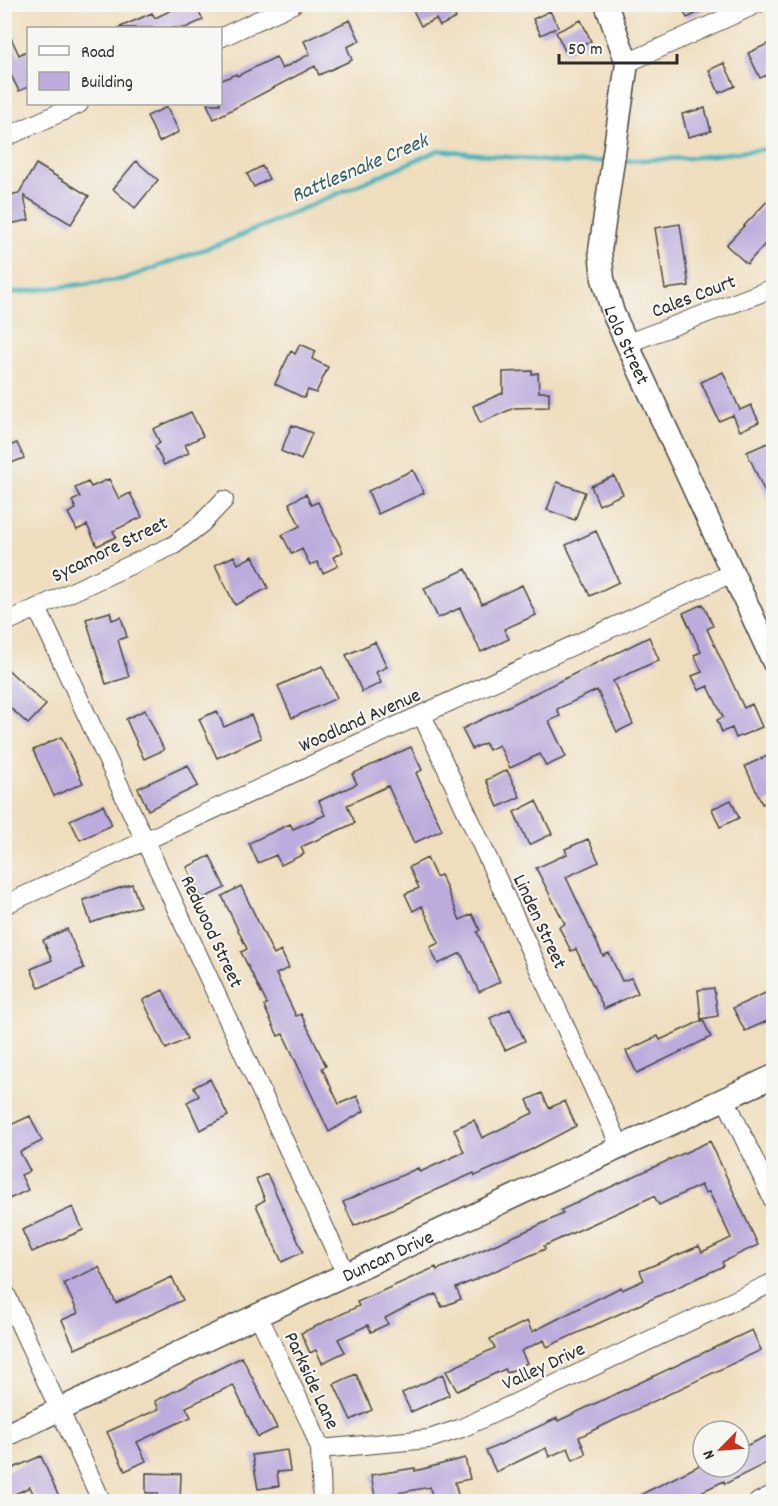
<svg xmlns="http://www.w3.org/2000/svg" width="778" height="1506" viewBox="0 0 778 1506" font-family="Dekko,sans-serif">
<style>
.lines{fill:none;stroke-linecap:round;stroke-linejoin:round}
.stream{stroke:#43b3bd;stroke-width:4.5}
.building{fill:#bcabdc}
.minor-casing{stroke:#484641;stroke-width:20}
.tertiary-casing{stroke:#484641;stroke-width:25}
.minor{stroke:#fff;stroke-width:18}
.tertiary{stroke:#fff;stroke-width:22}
.labels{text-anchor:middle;stroke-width:4.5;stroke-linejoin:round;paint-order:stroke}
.street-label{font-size:20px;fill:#2b2b2b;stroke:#f6f6f2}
.water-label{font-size:21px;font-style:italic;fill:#335b5e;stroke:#f6f6f2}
</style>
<rect width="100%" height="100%" fill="#f6f6f2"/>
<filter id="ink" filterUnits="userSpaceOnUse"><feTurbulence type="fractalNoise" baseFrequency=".0167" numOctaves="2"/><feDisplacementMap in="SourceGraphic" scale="12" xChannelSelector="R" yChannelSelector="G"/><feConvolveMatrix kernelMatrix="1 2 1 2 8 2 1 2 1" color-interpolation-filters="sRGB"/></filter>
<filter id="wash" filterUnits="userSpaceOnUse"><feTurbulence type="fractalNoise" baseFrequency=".008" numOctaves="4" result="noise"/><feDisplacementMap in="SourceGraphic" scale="24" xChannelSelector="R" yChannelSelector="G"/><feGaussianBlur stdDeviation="1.35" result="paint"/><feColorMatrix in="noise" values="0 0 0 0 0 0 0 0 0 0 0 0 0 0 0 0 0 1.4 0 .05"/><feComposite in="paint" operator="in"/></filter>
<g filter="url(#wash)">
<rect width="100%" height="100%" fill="#efdebe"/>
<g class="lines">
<path class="stream" d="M619,161l69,-3 79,-9 7,-3
M4,294l120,-15 106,-39 209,-90 126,13 43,-2"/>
</g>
<g id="blocks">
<path class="building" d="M184,4h11l8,16 -18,8h-67l34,-15 3,5z
M410,4h39l7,14 -16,8 -4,-7 -15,7z
M680,4h36l-29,14z
M550,11l8,16 -17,8 -8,-16z
M350,20l10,21 -13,6 5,13 -33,15 -4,-9 -101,53 -7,-15h13v-23l16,-7 1,2 39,-19 6,12 28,-15 -6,-13z
M581,20l10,21 -25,12 -10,-21z
M4,23l15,32 9,-5v37l-9,4 -15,-30z
M774,41v31l-14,6 -12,-25z
M724,63l11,23 -16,7 -10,-23z
M167,107l12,25 -20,10 -12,-26z
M705,108l6,23 -23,6 -6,-23z
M136,161l22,19 -23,28 -22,-19z
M36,164l53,32 -18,28 -47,-28 5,24 -25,5v-29l15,-3z
M262,166l7,13 -15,8 -7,-13z
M774,194v59l-9,-9 -18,20 -21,-19z
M680,224l9,62 -24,3 -10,-61z
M300,344l16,7 -4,8 16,8 -12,26 -8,-3 -4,8 -29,-14 16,-33 4,3z
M532,371v3l6,-1 1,19h10v15l-35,1 -34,15 -7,-17 30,-13v-21z
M723,372l17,38 11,-5 8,17 -19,9 -7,-16 -14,6 -18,-39z
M191,412l12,24 -18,9 4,8 -25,12 -9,-19 5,-3 -7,-14z
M292,425l20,8 -11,27 -20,-9z
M770,442l4,9v62l-27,-61z
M17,443l7,15 -20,8v-18z
M413,470l11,23 -46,21 -10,-23z
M614,476l9,18 -24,11 -8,-19z
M109,479l10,20 11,-6 12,24 -29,14 3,6 -19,9 -10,-21 -10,5 -9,-17 8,-4 -4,-8 8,-4 -5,-9 13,-6 3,5z
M557,482l28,10 -10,28 -28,-10z
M306,494l5,11 7,-3 25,50 -10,5 5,9 -15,7 -6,-11 -7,3 -8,-16 -10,5 -10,-19 18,-9 -11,-23z
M596,531l23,51 -29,14 -24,-51z
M234,556l4,8 15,-8 15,32 -33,17 -20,-40z
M466,569l16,35 40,-19 14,30 -32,14 5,10 -28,13 -21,-44 -22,10 -14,-30z
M703,604l10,22 -6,3 37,79 8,-4 10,23 -26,11 -4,-10 -10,4 -5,-12 6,-3 -15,-31 -9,4 -7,-14 10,-4 -8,-17 7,-3 -18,-39z
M110,612l2,8 9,-3 6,20 -9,3 11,37 -23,7 -20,-65z
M649,637l10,23 -46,21 20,43 -16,8 -20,-42 -40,19 3,7 -11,5 17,36 -20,9 -6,-12 -30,14 -11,-23 -10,5 -4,-7 -13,6 -10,-20z
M375,642l12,25 -11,5 5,11 -19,9 -16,-37z
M4,666l42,39 -18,19 -24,-22z
M322,666l15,32 -45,20 -14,-32z
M145,710l19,40 -20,9 -18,-40z
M217,711l7,16 27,-12 10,23 -44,20 -18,-39z
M61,737l22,46 -29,13 -21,-46z
M411,747l11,23 -6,3 26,57 -28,13 -26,-57 -41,19 8,18 -54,24 3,7 -23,11 -5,-10 -18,8 -9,-20 41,-19 3,5 32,-14 -6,-14 38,-17 -5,-10z
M774,753v46l-12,5 -17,-38z
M188,765l10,21 -50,24 -10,-22z
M507,770l13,27 -22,10 -12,-27z
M731,800l8,18 -19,9 -8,-18z
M536,801l16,33 -23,11 -15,-33z
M103,805l9,20 -32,15 -10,-20z
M588,839l11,23 -33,15 37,79 6,-3 13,28 9,-3 7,15 -34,16 -28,-60 -5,2 -12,-24 6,-3 -29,-56 31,-14 -2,-5z
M210,856l15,32 -23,11 -15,-32z
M427,858l9,19 5,-2 19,45 12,-6 8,16 -3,2 23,50 -21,10 -18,-39 -23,11 -8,-17 9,-4 -17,-37 -9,5 -8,-17 14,-6 -10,-21z
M132,884l8,22 -49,17 -8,-23z
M241,886l33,69 7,-4 8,17 -13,6 20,42 5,-2 25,52 -4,2 17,36 18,-8 7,15 -35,21 -46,-98 -5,2 -14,-30 3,-2 -26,-52 6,-3 -25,-53z
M67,929l17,39 -45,20 -8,-19 21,-9 -9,-20z
M714,988l4,28 -17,3 -3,-29z
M774,989v29l-29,13 -12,-23z
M163,990l24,49 -21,10 -23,-49z
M510,1009l15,32 -20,9 -15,-32z
M703,1020l8,17 -74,36 -11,-22 32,-15 2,4z
M210,1079l18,37 -28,14 -13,-28 12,-6 -5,-9z
M542,1093l7,15 16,-7 11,25 -65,34 -36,16 -1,-3 -120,53 -11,-24 75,-34 2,4 44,-20 -10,-23 20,-9 8,18 51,-25 -6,-13z
M30,1116l12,25 -22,11 10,19 -9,4 7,15 -19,9 -5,-9v-62z
M710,1141l48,104 -36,17 2,4 -177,81 -3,-7 -23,11 6,12 -20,10 -2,-4 -48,22 -11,-20 49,-23 -5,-9 37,-18 5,11 89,-45 1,3 22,-10 -4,-9 59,-25 3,6 29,-14 -22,-46 -4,1 -4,-8 -42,20 -5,-9 -110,50 1,3 -89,39 5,11 -19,8 -6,-13 -28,12 -23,12 3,6 -17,8 -3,-7 -30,14 7,13 -23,11 -6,-13 -6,3 -9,-20 58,-27 -2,-4 79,-35 1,3 98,-43 28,-13 -2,-4z
M267,1174l36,78 -21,10 -26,-57 9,-5 -9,-21z
M73,1207l10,23 -51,22 -10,-22z
M99,1267l17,36 56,-26 11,23 -108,49 -13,-29 16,-7 -14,-30z
M752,1330l9,20 -182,87 7,17 -13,6 -5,-12 -19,9 -3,-9 -50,24 -10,-21 71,-33 1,3z
M242,1357l35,71 -19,9 -25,-52 -47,22 5,10 -54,25 9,19 -21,10 -18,-39 52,-23 -4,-8z
M356,1374l16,36 -21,10 -17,-36z
M443,1374l6,21 -38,17 -9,-19z
M774,1433v26l-49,25 -1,-3 -44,21h-54l76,-38 1,3h36v-18z
M287,1450l3,21 -13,1 2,14 -21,3 -6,-34z
M41,1456l20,46h-24l-7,-15 -26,12v-27z
M465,1458l5,21 -15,3 4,17 -26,3 -3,-15 -55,10 -4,-22 44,-7v3z
M146,1473l35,1 -1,28h-22v-9h-12z"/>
</g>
</g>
<g filter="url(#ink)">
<use href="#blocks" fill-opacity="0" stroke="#484641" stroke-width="1.5"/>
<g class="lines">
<g class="minor-casing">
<path id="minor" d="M220,38l73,-34
M627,63l130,-59
M4,138l75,-34
M628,343l146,-55
M37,608l309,666
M4,623l170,-78 27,-21 23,-24
M422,715l198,431
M4,905l728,-332
M725,1098l49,104
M4,1290l98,212
M258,1315l53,110 9,24 2,53
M320,1449l109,-10 33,-11 312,-146
M758,1502l16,-8"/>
</g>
<g class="tertiary-casing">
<g id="tertiary">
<path id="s1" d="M606,4l21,59 -27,188 3,28 10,34 161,350"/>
<path id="s2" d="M4,1436l254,-121 516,-239"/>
</g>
</g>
<use href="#minor" class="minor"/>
<use href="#tertiary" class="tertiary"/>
</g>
</g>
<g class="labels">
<g class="street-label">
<text transform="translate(693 295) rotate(-21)" y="7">Cales Court</text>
<text dy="7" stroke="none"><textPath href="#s1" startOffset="351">Lolo Street</textPath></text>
<text transform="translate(109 548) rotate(-26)" y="7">Sycamore Street</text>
<text transform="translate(359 719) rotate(-24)" y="7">Woodland Avenue</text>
<text transform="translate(541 921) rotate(65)" y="7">Linden Street</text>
<text transform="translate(213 931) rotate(65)" y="7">Redwood Street</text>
<text dy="7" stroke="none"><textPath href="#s2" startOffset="424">Duncan Drive</textPath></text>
<text transform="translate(543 1365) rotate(-25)" y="7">Valley Drive</text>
<text transform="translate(313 1380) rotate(65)" y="7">Parkside Lane</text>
</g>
<g class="water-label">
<text transform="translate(359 167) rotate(-23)" y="7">Rattlesnake Creek</text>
</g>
</g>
<rect width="778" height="1506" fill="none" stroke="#f6f6f2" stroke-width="24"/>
<rect x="27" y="27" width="195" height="78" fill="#f6f6f2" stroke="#a5a5a2" stroke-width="1.5"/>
<rect x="39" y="46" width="30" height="9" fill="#ffffff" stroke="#a5a5a2" stroke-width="1.5"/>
<text x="81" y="57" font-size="18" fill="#2b2b2b">Road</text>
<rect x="39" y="72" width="30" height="18" fill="#bcabdc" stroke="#a5a5a2" stroke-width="1.5"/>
<text x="81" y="87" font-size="18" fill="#2b2b2b">Building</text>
<g transform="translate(721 1449) rotate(245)"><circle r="28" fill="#f6f6f2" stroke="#a5a5a2" stroke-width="1.5"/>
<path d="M0-4.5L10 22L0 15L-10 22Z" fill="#c8321e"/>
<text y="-9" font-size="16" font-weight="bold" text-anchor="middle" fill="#2b2b2b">N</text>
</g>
<path d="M559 54v9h118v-9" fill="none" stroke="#2b2b2b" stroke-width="3"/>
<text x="568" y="54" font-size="18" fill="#2b2b2b" stroke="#f6f6f2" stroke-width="4.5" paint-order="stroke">50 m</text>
</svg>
